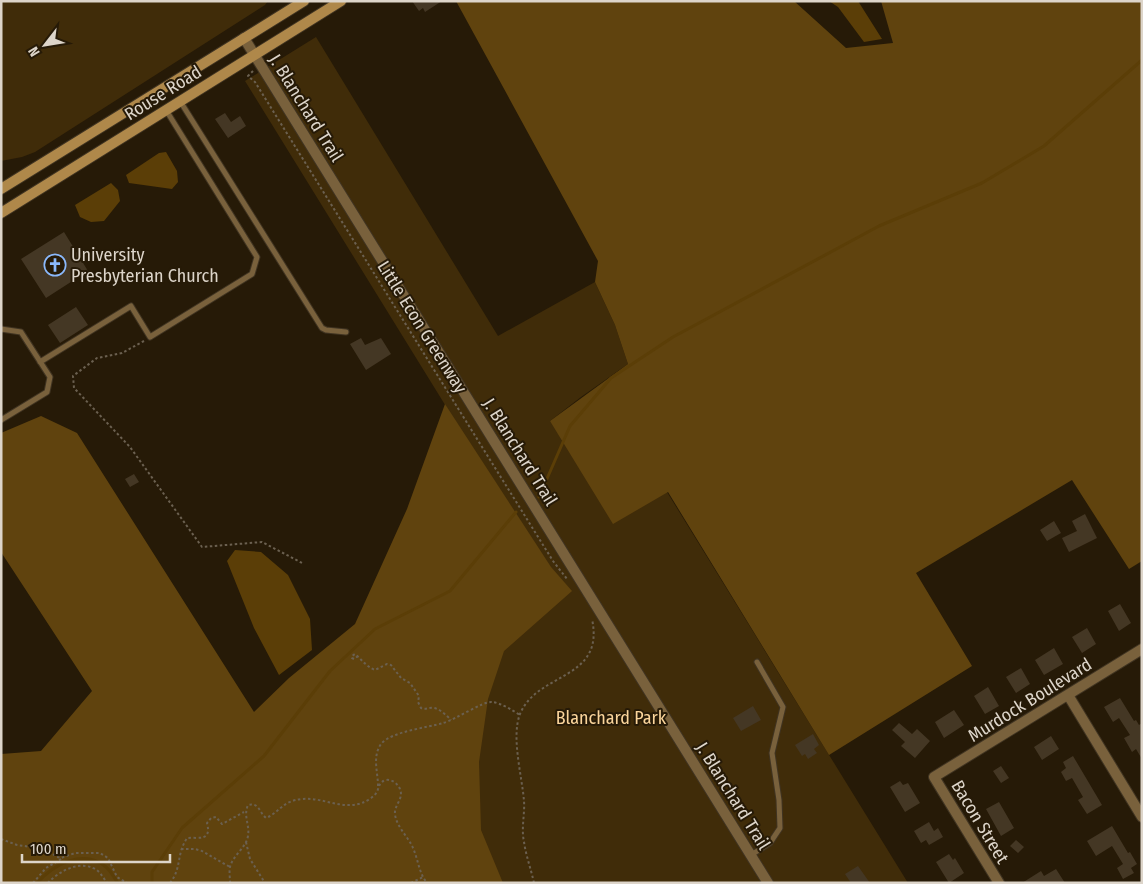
<svg xmlns="http://www.w3.org/2000/svg" width="1143" height="884" viewBox="0 0 1143 884" font-family="'Fira Sans Condensed',sans-serif">
<style>
.green{fill:#402c09}
.forest{fill:#60430e}
.water{fill:#5b3e07}
.lines{fill:none;stroke-linecap:round;stroke-linejoin:round}
.stream{stroke:#5b3e07;stroke-width:3}
.building{fill:#443724}
.lane-casing{stroke:#403422;stroke-width:7}
.street-casing{stroke:#403422;stroke-width:12}
.secondary-casing{stroke:#403422;stroke-width:12}
.path{stroke:#6b6050;stroke-width:2;stroke-dasharray:2.5 2.5;stroke-linecap:butt}
.lane{stroke:#79613c;stroke-width:5}
.street{stroke:#79613c;stroke-width:10}
.secondary{stroke:#af884a;stroke-width:10}
.labels{text-anchor:middle;stroke-width:4;stroke-linejoin:round;paint-order:stroke}
.street-label{font-size:18px;fill:#ddd5ca;stroke:#261a07}
.poi-label{font-size:18px;fill:#ddd5ca;stroke:#261a07;text-anchor:start}
.park-label{font-size:18px;fill:#fbd59b;stroke:#261a07}
</style>
<rect width="100%" height="100%" fill="#261a07"/>
<path class="green" d="M1,1h267l-3,4 -230,147 -13,5 -21,4z
M316,37l182,299 97,-54 20,43 13,39 -47,33 -31,24 117,71 241,391h-864l500,-318 -299,-484z"/>
<path class="forest" d="M456,1h338l52,47 47,-5 -12,-42h261v560l-13,8 -57,-89 -156,93 56,93 -143,89 -161,-263 -55,32 -63,-103 78,-57 -13,-39 -20,-43 3,-21z
M445,404l106,163 21,24 -68,60 -16,48 -9,63 2,68 22,53h-502v-129l40,-3 51,-60 -91,-139v-119l40,-17 36,17 177,279 35,-34 66,-54 52,-115z"/>
<path class="water" d="M829,1h29l24,38 -18,3 -26,-35z
M166,152l11,19 1,11 -6,7 -43,-6 -3,-8 33,-22z
M111,183l7,7 2,11 -16,20 -13,1 -11,-5 -5,-12z
M235,550l26,2 27,23 22,44 2,31 -33,25 -25,-47 -27,-67z"/>
<g class="lines">
<path class="stream" d="M539,497l31,-71 41,-48 62,-41 206,-111 103,-43 62,-37 98,-86
M37,883c17,-19 47,-35 69,-16 5,4 8,11 12,16
M152,883v-11l30,-44 82,-72 66,-85 45,-42 75,-38 66,-79"/>
</g>
<path class="building" d="M412,1h30l-17,11 -2,-4 -4,3z
M225,113l6,9 9,-6 6,10 -18,12 -13,-19z
M64,232l24,39 -42,27 -25,-39z
M76,307l12,18 -28,18 -12,-18z
M361,338l4,7 16,-7 10,16 -25,16 -16,-26z
M134,474l5,8 -9,5 -5,-8z
M1085,514l12,24 -28,14 -7,-14 15,-7 -5,-10z
M1054,521l7,12 -14,8 -7,-11z
M1120,604l11,19 -12,8 -11,-20z
M1087,628l9,16 -14,9 -10,-16z
M1054,648l9,16 -19,11 -9,-15z
M1021,668l9,16 -14,9 -10,-16z
M988,687l11,19 -14,8 -11,-18z
M1120,698l14,23 2,-1 3,5 3,-2v36l-6,-10 -4,3 -8,-14 6,-3 -11,-17 -6,4 -9,-15z
M753,706l8,14 -20,11 -8,-13z
M954,710l10,15 -20,13 -9,-16z
M899,723l13,11 5,-5 13,12 -15,17 -14,-12 4,-4 -13,-12z
M813,734l6,11 -5,4 3,4 -9,6 -3,-5 -3,2 -7,-11z
M1051,736l8,13 -17,11 -8,-13z
M1073,756l29,49 -15,9 -9,-14 5,-3 -11,-19 -6,3 -5,-9 5,-4 -3,-6z
M1001,766l8,12 -8,5 -8,-12z
M900,781l3,4 5,-2 12,20 -15,9 -15,-25z
M999,802l15,26 -13,8 -15,-27z
M929,822l5,9 4,-3 5,9 -14,8 -3,-5 -5,3 -7,-12z
M1112,826l16,27 2,-1 7,12 -6,4 3,5 -11,6 -6,-11 6,-4 -11,-18 -16,10 -9,-15z
M1016,840l8,7 -6,6 -8,-7z
M949,854l4,6 2,-2 9,15 -15,10 -13,-21z
M858,866l12,17h-19l-6,-9z
M1056,869l9,14h-43l19,-12 3,5z"/>
<g class="lines">
<g class="lane-casing">
<path id="lane" d="M180,101l142,227 4,2 20,2
M1,329l20,3 29,45 -3,15 -46,28
M40,362l91,-56 19,31 102,-63 5,-17 -91,-147
M751,855l19,-12 10,-15 -1,-28 -7,-47 11,-46 -26,-45"/>
</g>
<g class="street-casing">
<path id="street" d="M244,38l524,845
M1068,695l74,122
M999,883l-65,-106 208,-128"/>
</g>
<g class="secondary-casing">
<path id="secondary" d="M1,189l303,-188
M1,213l340,-212"/>
</g>
<path class="path" d="M253,71l-5,5 7,6 298,479 14,18
M144,341l-22,12 -25,5 -24,18 1,12 56,59 72,100 60,-5 42,22
M358,656l-4,3 -2,-1v-2l3,-2c7,6 12,13 20,16l12,-6 4,1 10,13 9,5 9,13 -1,6 3,6c5,2 8,-1 13,0 6,1 13,8 17,12
M378,786c0,-14 -6,-29 3,-42 11,-13 46,-16 62,-21 12,-3 40,-22 49,-21 9,1 20,8 28,13
M1,839l16,6 29,4 11,8 4,1 14,-5h25l8,5 9,19 10,6
M246,842l4,17 15,24
M181,849h14l7,2 28,16
M33,883l13,-15 15,-9
M48,883c10,-11 29,-22 45,-15 6,2 10,9 14,15
M170,883c12,-15 6,-28 17,-45 11,-1 25,4 20,-15l4,-5 5,-1 6,7 22,-12
M230,883c0,-5 -1,-11 0,-16 3,-12 16,-19 18,-31 2,-11 -5,-20 0,-31 11,-3 11,7 18,13 14,-6 16,-17 36,-19 21,-2 39,11 60,4 5,-2 12,-6 15,-11 2,-5 2,-10 9,-12 6,-1 12,4 14,9 4,10 -6,16 -5,25 1,11 11,21 16,30 7,12 7,28 16,39
M411,883l12,-6
M534,883c-3,-14 -8,-27 -10,-41 -3,-14 1,-28 0,-41 -2,-25 -13,-64 -4,-87 18,-43 85,-33 72,-95"/>
<use href="#lane" class="lane"/>
<use href="#street" class="street"/>
<use href="#secondary" class="secondary"/>
</g>
<defs>
<g id="church-ring" transform="scale(1.125)"><circle r="9.5" fill="#261a07" stroke="#8bb9fc" stroke-width="1.5"/><path d="M-1.2-6h2.4v3.5h3.3v2.4h-3.3V6h-2.4V-.1h-3.3v-2.4h3.3Z" fill="#8bb9fc"/></g>
</defs>
<g fill-rule="evenodd">
<use href="#church-ring" x="55" y="265"/>
</g>
<g class="labels">
<g class="street-label">
<text transform="translate(163 93) rotate(-32)" y="6">Rouse Road</text>
<text transform="translate(306 108) rotate(58)" y="6">J. Blanchard Trail</text>
<text transform="translate(422 327) rotate(58)" y="6">Little Econ Greenway</text>
<text transform="translate(520 452) rotate(58)" y="6">J. Blanchard Trail</text>
<text transform="translate(1030 700) rotate(-32)" y="6">Murdock Boulevard</text>
<text transform="translate(733 796) rotate(58)" y="6">J. Blanchard Trail</text>
<text transform="translate(980 822) rotate(59)" y="6">Bacon Street</text>
</g>
<g class="poi-label">
<text x="71" y="261">University<tspan x="71" dy="21">Presbyterian Church</tspan></text>
</g>
<g class="park-label">
<text x="611" y="724">Blanchard Park</text>
</g>
</g>
<rect width="1143" height="884" fill="none" stroke="#ddd5ca" stroke-width="5"/>
<g transform="translate(45 45) rotate(239)" stroke="#261a07" stroke-width="4" paint-order="stroke">
<path d="M0-4L9 19L0 12L-9 19Z" fill="#ddd5ca"/>
<text y="-8" font-size="14" font-weight="bold" text-anchor="middle" fill="#ddd5ca">N</text>
</g>
<path d="M22 854v8h148v-8" fill="none" stroke="#ddd5ca" stroke-width="2.5"/>
<text x="30" y="854" font-size="15" fill="#ddd5ca" stroke="#261a07" stroke-width="4" paint-order="stroke">100 m</text>
</svg>
